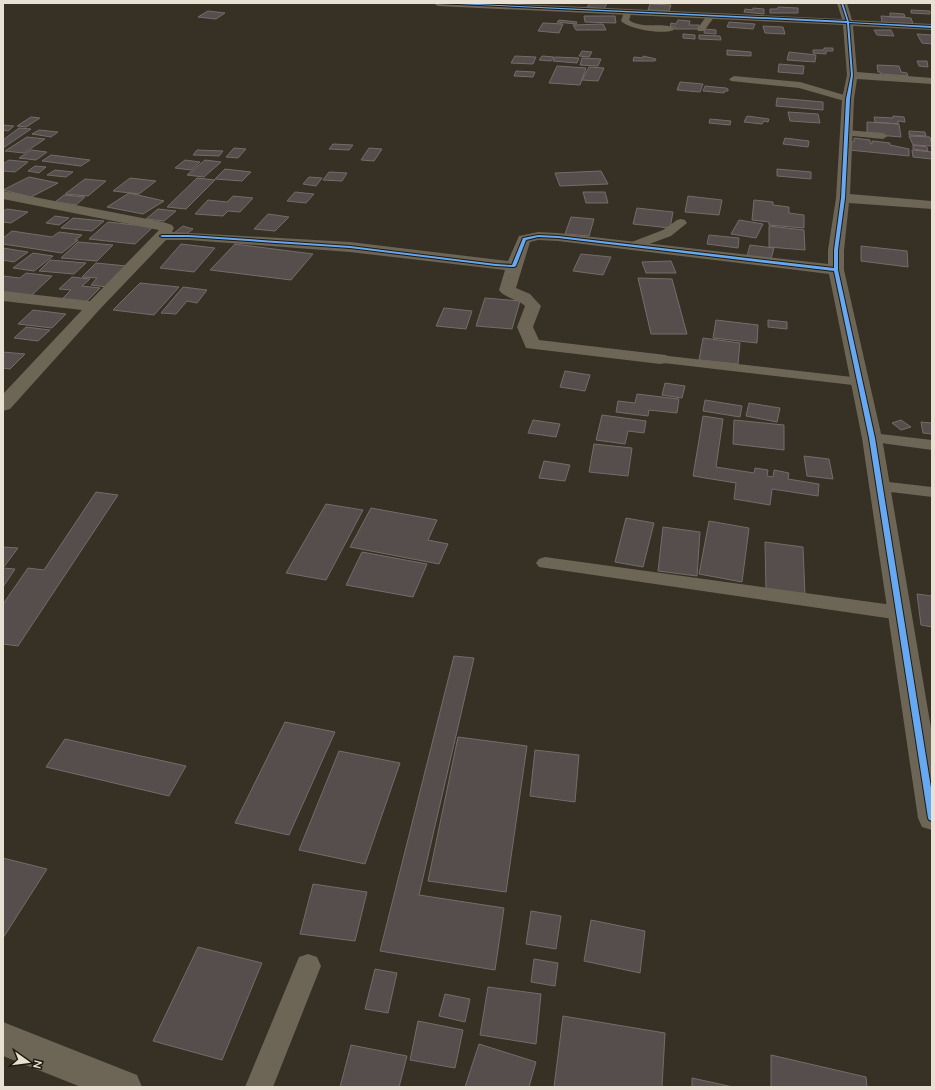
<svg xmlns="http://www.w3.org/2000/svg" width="935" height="1090" viewBox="0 0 935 1090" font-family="'Nunito Sans',sans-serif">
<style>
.building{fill:#564e4c;stroke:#756c6a}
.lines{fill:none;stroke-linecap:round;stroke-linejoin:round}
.service{fill:#6d6555;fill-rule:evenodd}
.minor{fill:#6d6555;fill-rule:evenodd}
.cycleway-casing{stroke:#201b11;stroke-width:2}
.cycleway{fill:#66a8f1;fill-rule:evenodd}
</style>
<rect width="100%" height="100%" fill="#363025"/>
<path class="building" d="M590,3h17l-3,6 -17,-2z
M650,4l21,1 -2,6 -21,-1z
M778,7l20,1v5h-28v-4h8z
M753,8l11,1v5l-20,-2 1,-3 8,1z
M911,10l19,1v3l-19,-1z
M208,11l17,2 -9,6 -18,-2z
M890,13l14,1 1,3h-15z
M584,16h31l1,7 -31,-1z
M881,16l30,2 2,6 -31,-2z
M559,20l18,2 -1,2 -19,-2z
M678,20l12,1 -1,4h10l-1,4h-23v-2h-5l1,-4 5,1z
M729,22l26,2 -2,5 -26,-2z
M543,23l20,1 -4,9 -21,-2z
M603,24l3,6h-30l-3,-5z
M763,26l20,1 2,7 -20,-1z
M705,29l11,1v4l-12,-1z
M874,30h17l3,6 -17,-1z
M683,34l12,1v4l-12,-1z
M917,34l15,1v9l-10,-1z
M699,35l21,1 1,4 -22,-1z
M824,48h9v3h-7v3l-13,-1v-3h11z
M727,50l24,2v4l-24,-1z
M582,51l10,1 -3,5 -10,-1z
M789,52l27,3 -1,7 -28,-2z
M515,56l21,1 -3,7 -22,-1z
M542,56l12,1 -3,4 -12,-1z
M643,56l13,3 -1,2h-22l1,-4 9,1z
M555,57l24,1 -2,5 -24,-2z
M582,58l19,1 -3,7 -18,-1z
M917,61h10l1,6 -9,-1z
M779,64l25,2 -1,8 -25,-2z
M877,65l22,1 2,6 6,1 1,3 -27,-2 -1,-2h-2z
M557,66l29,2 -6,17 -31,-2z
M589,67l15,1 -6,13 -16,-1z
M516,71l19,1 -2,5 -19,-1z
M680,82l23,2 -3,8 -23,-2z
M705,86l21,2 2,1v2h-3l-1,2 -21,-2z
M777,98l46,4v8l-47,-4z
M788,112l30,2 2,9 -30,-2z
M747,116l22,3 -1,3 -4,-1 -2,3 -18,-2z
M893,116l11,1 1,5 -7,-1v3l-23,-2 -1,-5 19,1z
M31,117l9,1 -14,9 -9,-1z
M710,119l21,2 -1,4 -21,-2z
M867,122l32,2 2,13 -34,-3z
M3,125l11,1 -6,5 -5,-1z
M19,128l12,1 -28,19v-8z
M39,130l19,2 -7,5 -19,-3z
M909,131l16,1 1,4 -17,-1z
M909,136l21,1 2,9 -19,-1z
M27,137l18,2 -21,14 -19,-2z
M785,138l24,3 -1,6 -25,-3z
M854,138l16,2v3l2,1v-3l18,2v2l19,4v7l-60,-6v-9l5,1z
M333,144l20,1 -4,5 -20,-1z
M913,145l14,2 1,4 -15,-2z
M234,148l12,1 -8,9 -12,-1z
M369,148l13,1 -8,12 -13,-1z
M31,150l16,2 -11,8 -17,-2z
M197,150l26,1 -4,5 -26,-1z
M912,150l20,2v7l-19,-2z
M51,155l39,5 -9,6 -39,-5z
M9,160l19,2 -13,10 -12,-1v-7z
M185,160l15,2 -9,8 -16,-2z
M205,160l16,2 -17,15 -17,-2z
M35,166l11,1 -7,6 -11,-2z
M225,169l26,3 -9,9 -27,-2z
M777,169l34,3v7l-34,-3z
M55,170l18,2 -7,5 -19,-2z
M601,171l7,13 -48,2 -5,-13z
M329,172l18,1 -5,8 -19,-1z
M29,177l29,6 -27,14 -28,-7z
M309,177l13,1 -6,8 -13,-2z
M130,178l26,3 -17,13 -26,-3z
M197,178l18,2 -29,29 -19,-2z
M85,179l21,2 -18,15 -23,-2z
M295,192l19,2 -8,9 -19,-2z
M583,192h22l3,11h-22z
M129,193l35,8 -21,13 -36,-7z
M64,195l21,2 -9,8 -21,-3z
M233,196l20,2 -13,14 -12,-1 -5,5 -28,-2 13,-14 19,2z
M688,196l34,4 -3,15 -34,-3z
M754,200l19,2v3l16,2v6l15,2v13l-35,-3v-3l-17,-2z
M637,208l36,4 -3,16 -37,-4z
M7,209l21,3 -17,11 -8,-1v-11z
M158,209l18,2 -12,10 -18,-2z
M268,214l21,3 -14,14 -21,-2z
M55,216l14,2 -10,7 -13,-2z
M571,217l23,2 -5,17 -24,-2z
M73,218l31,3 -12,10 -31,-3z
M739,220l24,4 -7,14 -25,-4z
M108,222l45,5 -18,17 -46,-5z
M183,226l10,3 -8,6 -11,-2z
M769,226l35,4 1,20 -36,-3z
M12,231l40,6 7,-5 23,3 -7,5h3l-16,13 -59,-9v-6z
M709,235l30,3 -1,10 -31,-4z
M78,242l35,3 -16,16 -36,-3z
M181,244l34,4 -21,24 -34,-4z
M235,244l78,10 -22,26 -81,-10z
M750,245l24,3 -3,11 -24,-3z
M861,246l46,5 1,16 -47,-6z
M3,248l25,4 -14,10 -11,-2z
M33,253l20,3 -19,15 -21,-3z
M581,254l30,3 -8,18 -30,-4z
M50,260l36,3 -12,11 -35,-3z
M671,261l5,12h-30l-4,-11z
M96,263l31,3 -20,21 -16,-2 6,-7 -15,-1z
M26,273l26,3 -21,20 -28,-4v-16l17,2z
M72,277l18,2 -8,7 18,2 -14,14 -24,-3 9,-9 -12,-1z
M638,278l34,1 15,55h-36z
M140,283l39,4 -25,28 -41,-5z
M183,287l24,3 -10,13 -10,-2 -11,13 -15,-1z
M485,298l35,3 -8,28 -36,-3z
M444,308l28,3 -6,18 -30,-3z
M33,310l33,4 -14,14 -34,-4z
M716,320l42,5 -1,18 -44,-5z
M768,320l19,2v7l-19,-2z
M26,327l24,3 -12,11 -24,-3z
M703,338l37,5 -2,21 -39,-4z
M3,352l22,2 -15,15 -7,-1z
M565,371l25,4 -5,16 -25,-4z
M665,383l20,3 -3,12 -20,-3z
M637,394l42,5 -2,14 -28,-3 -1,6 -32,-4 2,-11 17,2z
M705,400l37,6 -2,11 -37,-6z
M749,403l31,5 -3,14 -31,-6z
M602,415l44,6 -2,12 -16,-2 -3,13 -29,-4z
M703,416l20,3 -7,48 38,6 1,-5 13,2 -1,6 6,1 1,-7 15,3 -1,6 31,5 -1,12 -46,-7 -2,16 -36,-6 2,-16 -43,-7z
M533,420l27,4 -4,13 -28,-4z
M734,420l50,5v25l-51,-6z
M901,420l10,7 -10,3 -9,-7z
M921,422l11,1v11l-9,-1z
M594,444l38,4 -4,28 -39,-4z
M804,456l25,3 4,20 -26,-3z
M544,461l26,4 -5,16 -26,-3z
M96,492l22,3 -100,151 -15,-2v-40l25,-36 16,2z
M326,504l37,6 -37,70 -40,-7z
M371,508l66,12 -9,20 20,4 -9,20 -89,-17z
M626,518l28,5 -11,44 -28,-5z
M709,521l40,7 -7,54 -43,-8z
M663,527l37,5 -3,44 -39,-5z
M765,542l38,5 2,48 -39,-5z
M3,547l15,1 -15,20 12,1 -12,18z
M362,552l65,12 -14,33 -67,-12z
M917,594l15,2v31l-11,-2z
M454,656l20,2 -55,237 85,13 -9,62 -115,-19z
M285,722l50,10 -46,103 -54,-12z
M458,737l69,9 -21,146 -78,-11z
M65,739l121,27 -17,30 -123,-29z
M535,750l44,5 -4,47 -45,-6z
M339,751l61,12 -35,101 -66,-14z
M3,858l44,11 -44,69z
M313,884l54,8 -12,49 -55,-7z
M531,911l30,5 -5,33 -30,-5z
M591,920l54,11 -5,42 -56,-12z
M198,947l64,16 -40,97 -69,-19z
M534,959l24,4 -3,23 -24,-4z
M375,969l22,4 -9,40 -23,-4z
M488,987l53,7 -5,50 -56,-9z
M445,994l25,5 -5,23 -26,-6z
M563,1016l102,17 -3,54h-108z
M418,1021l45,9 -8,38 -45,-8z
M479,1044l57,18 -7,25h-64z
M351,1045l56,11 -8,31h-59z
M771,1055l95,22 1,10h-96z
M692,1078l41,9h-41z"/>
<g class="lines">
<path class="service" d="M625,9h3l4,2 -3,9c13,10 36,1 46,9 -8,7 -47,0 -54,-8z
M708,14h6l1,2 -11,15h-6l-1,-2z
M734,76l66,6 51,15 2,2 -5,3 -49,-14 -68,-7 -2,-2z
M846,130l37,3 5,3 -5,3 -41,-4 -1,-2 1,-2z
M681,219l4,1 2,3 -16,13 -38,14 -4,-1 -2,-3 2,-3 34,-13 14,-10z
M660,355l201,23 5,1 2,3 -2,3 -5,1 -206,-24 -2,-3 2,-3z
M872,433l60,7v10l-66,-9 -2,-3 2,-3z
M880,481l52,6v10l-58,-7 -2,-4 2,-4z
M545,557l355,49 7,2 3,5 -3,5 -7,2 -361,-53 -3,-4 3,-4z
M308,954l9,3 4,9 -48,121h-28l54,-130z"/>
<path class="minor" d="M433,3h66l343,16 -5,-16h10l5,17 80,4v6l-79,-4 4,46 75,6v6l-75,-5 -3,20 -4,95 82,7v8l-83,-6 -5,47v20l38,168 50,296v96l-10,-3 -4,-9 -56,-380 -33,-164 -271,-33 -20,-1 -8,2 -14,46 14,6 11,12 -8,21 6,13 127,15 3,4 -3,4 -6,1 -134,-16 -9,-21 8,-21c-7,-7 -21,-8 -26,-16l6,-20 -155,-18 -161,-12h-23l-66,69 -90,100 -7,2v-17l79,-84 -79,-9v-10l87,10 69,-71 -156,-31v-8l160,31 9,3 2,3 -2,4 178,10 158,19 11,-25 19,-4 20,1 270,31v-14l8,-52 6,-99 5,-24 -4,-50 -405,-19z
M3,1022l134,53 5,12h-61l-78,-31z"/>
<g class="cycleway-casing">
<path id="cycleway" d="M437,3h18l392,18 -6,-18h2l6,19 83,4v2l-83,-5 4,52 -3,24 -5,99 -7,52v20l37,168 57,356v27l-3,-1 -1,-2 -59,-380 -35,-167 -276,-33 -20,-1 -12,3 -10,26 -2,1 -18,-1 -146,-18 -161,-11h-27l-2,-1 2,-1h27l161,11 146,18 16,1 11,-27 15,-3 20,1 276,32v-18l7,-52 5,-99 5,-24 -4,-52z"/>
</g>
<use href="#cycleway" class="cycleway"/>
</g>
<rect width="935" height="1090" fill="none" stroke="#e8e0d3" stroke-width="8"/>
<g transform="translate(28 1062) rotate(104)" stroke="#201b11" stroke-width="3" paint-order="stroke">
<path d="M0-3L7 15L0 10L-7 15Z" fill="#e8e0d3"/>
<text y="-6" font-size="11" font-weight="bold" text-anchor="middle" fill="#e8e0d3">N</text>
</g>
</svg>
